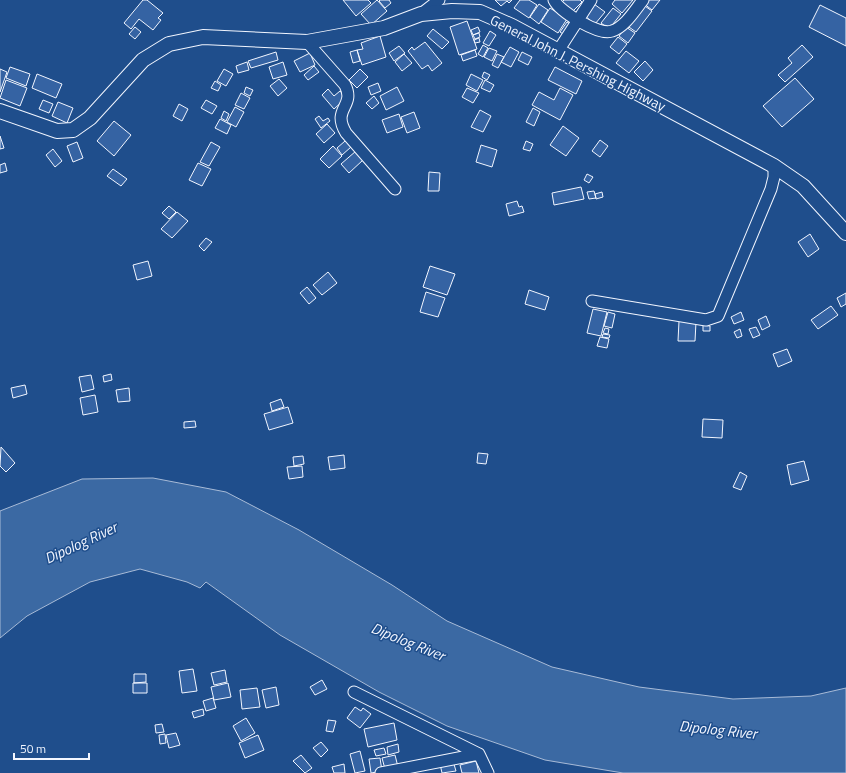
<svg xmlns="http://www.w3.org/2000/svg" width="846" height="773" viewBox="0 0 846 773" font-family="'Titillium Web',sans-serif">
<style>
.water{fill:#3b69a3;stroke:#a8bbd7}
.building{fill:#3563a3;stroke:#f2f6ff}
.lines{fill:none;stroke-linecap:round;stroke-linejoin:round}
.minor-casing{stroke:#f2f6ff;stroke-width:13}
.major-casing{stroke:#f2f6ff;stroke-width:16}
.minor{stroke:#1f4e8c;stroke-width:11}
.major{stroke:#1f4e8c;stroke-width:14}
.labels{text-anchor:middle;stroke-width:3;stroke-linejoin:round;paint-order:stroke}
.street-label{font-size:14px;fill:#f2f6ff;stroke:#1f4e8c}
.water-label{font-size:15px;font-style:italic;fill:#f2f6ff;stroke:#1f4e8c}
</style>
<rect width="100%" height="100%" fill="#1f4e8c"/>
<path class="water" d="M153,478l73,14 73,38 93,55 55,36 105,46 87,20 94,12 78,-3 35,-8v85h-223l-78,-13 -98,-34 -68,-34 -99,-57 -74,-53 -6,6 -13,-6 -47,-13 -50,13 -63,34 -27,22v-127l82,-32z"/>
<path class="building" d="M143,0h4l16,13 -5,5 3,2 -8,10 -14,-11 -8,10 -7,-6z
M343,0h25l3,3 -15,13z
M377,0l10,11 -16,14 -10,-11z
M380,0h9l2,3 -6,5 -6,-7z
M495,0h17l-3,3 -2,-2 -6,5z
M520,0h9l8,5 -8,13 -15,-10z
M564,0h16l2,2 -10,10 -10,-10z
M615,0h18l-11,13 -10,-9z
M645,0h15l-8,10 -9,-7z
M539,4l9,6 -9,14 -9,-7z
M594,4l11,8 -10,12 -10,-8z
M642,4l10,7 -16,21 -10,-7z
M820,5l26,13v28l-37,-19z
M550,8l17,11 -9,14 -17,-11z
M613,8l8,6 -12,15 -8,-6z
M467,21l10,28 -18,6 -9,-28z
M567,22l6,4 -7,10 -6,-4z
M135,27l6,5 -6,7 -6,-5z
M478,27l2,5 -7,3 -2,-5z
M626,27l9,6 -7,10 -9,-7z
M433,29l16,13 -7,7 -15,-13z
M490,31l6,4 -7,11 -6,-3z
M479,33l1,4 -5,2 -2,-4z
M380,36l6,21 -24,8 -5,-15 6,-1 -2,-6z
M618,37l9,7 -8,10 -9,-7z
M479,38l1,4 -5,1 -1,-3z
M425,42l17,21 -10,8 -4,-6 -6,4 -14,-18 4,-4 2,3z
M483,45l5,3 -5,9 -5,-3z
M802,45l11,12 -28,25 -7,-7 14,-12 -4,-5z
M399,46l6,7 -11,8 -5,-8z
M510,47l9,5 -8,15 -10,-5z
M489,48l8,3 -5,10 -8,-4z
M357,50l3,11 -7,2 -3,-11z
M475,50l2,6 -14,5 -2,-6z
M626,51l13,10 -10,12 -13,-10z
M276,52l2,8 -27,8 -3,-7z
M522,52l10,5 -4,8 -10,-5z
M310,53l5,12 -15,7 -6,-11z
M404,54l8,9 -10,8 -7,-9z
M497,54l7,3 -6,11 -6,-3z
M645,61l8,9 -10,11 -9,-9z
M247,62l2,8 -11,3 -2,-7z
M283,62l4,13 -14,4 -4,-12z
M314,66l5,6 -11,8 -4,-5z
M10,67l20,7 -4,12 -20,-8z
M555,67l27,14 -6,13 -28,-14z
M0,69l7,3 -7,20z
M224,69l9,5 -7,12 -9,-5z
M360,69l8,8 -11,11 -8,-8z
M484,72l6,3 -3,5 -5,-3z
M37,74l25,10 -6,14 -24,-10z
M471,74l12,6 -6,11 -11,-6z
M795,78l19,21 -32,28 -19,-21z
M279,79l8,9 -9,8 -8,-10z
M6,80l21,8 -7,18 -20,-8z
M485,80l9,5 -4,7 -9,-4z
M215,81l6,4 -3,6 -7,-3z
M378,83l3,8 -10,4 -3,-8z
M246,87l7,3 -3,6 -6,-3z
M397,87l7,14 -18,9 -6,-14z
M467,88l12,5 -6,10 -11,-6z
M560,88l13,7 -13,25 -28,-15 7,-13 15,8z
M328,89l6,7 6,-5 6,7 -12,11 -12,-14z
M241,93l9,5 -6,11 -9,-4z
M374,96l5,7 -7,6 -6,-6z
M43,100l10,4 -4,9 -10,-4z
M206,100l11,6 -5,8 -11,-6z
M58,102l15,6 -6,15 -15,-7z
M179,104l9,5 -6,12 -9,-5z
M235,107l9,5 -8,15 -9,-5z
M533,108l7,4 -6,14 -8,-4z
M480,110l11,6 -8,16 -12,-5z
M224,111l5,3 -3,7 -5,-3z
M414,112l6,16 -13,5 -6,-16z
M399,114l4,13 -16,6 -5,-13z
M319,116l4,5 5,-3 2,3 -9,7 -6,-9z
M220,119l11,6 -4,9 -12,-6z
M114,121l17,14 -17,21 -17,-15z
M327,124l8,9 -11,10 -8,-9z
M563,126l16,12 -13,18 -16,-11z
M0,136l4,12 -4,1z
M600,140l8,6 -8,11 -8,-6z
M345,141l6,6 -9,8 -5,-7z
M526,141l7,3 -3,7 -7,-2z
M77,142l6,16 -10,4 -6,-16z
M211,142l9,5 -11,19 -9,-4z
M481,145l16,5 -5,17 -16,-5z
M333,146l9,10 -13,12 -9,-9z
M53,149l9,12 -7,6 -9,-12z
M356,151l7,9 -14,13 -8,-9z
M5,163l2,8 -7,2v-8z
M198,163l13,6 -9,17 -13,-6z
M113,169l14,10 -6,7 -14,-10z
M429,172l11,1 -1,18h-11z
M587,174l6,3 -4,6 -5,-3z
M581,187l3,12 -30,6 -2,-12z
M594,191l2,7 -7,1 -2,-7z
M602,192l1,5 -7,2 -1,-5z
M517,201l2,6 3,-1 2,6 -15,4 -3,-12z
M169,206l7,6 -7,7 -7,-6z
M177,212l11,9 -16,17 -11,-9z
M810,234l9,15 -11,8 -10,-15z
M206,238l6,4 -8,9 -5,-5z
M148,261l4,15 -15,4 -4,-15z
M430,266l25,8 -8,21 -24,-8z
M328,272l9,11 -15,12 -9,-10z
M307,287l9,11 -7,6 -9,-11z
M529,290l20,7 -4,13 -20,-6z
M426,292l19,6 -7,19 -18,-5z
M846,293v11l-5,3 -4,-9z
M831,306l7,9 -20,14 -7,-9z
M593,309l14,3 -6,24 -14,-3z
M608,312l7,2 -3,14 -8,-2z
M741,312l3,8 -10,4 -3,-7z
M766,316l4,10 -8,4 -4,-10z
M679,321l17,1 -1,19h-17z
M703,325l7,1v5h-7z
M756,327l4,8 -7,3 -4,-9z
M605,328l4,1 -1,5 -5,-1z
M740,329l2,7 -5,2 -3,-6z
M603,334l7,1 -1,3 -7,-1z
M600,337l9,2 -2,9 -10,-2z
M787,349l5,12 -14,6 -5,-13z
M111,374l1,6 -8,2 -1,-6z
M91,375l3,14 -12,3 -3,-15z
M25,385l2,9 -14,4 -2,-10z
M129,388l1,13 -12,1 -2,-12z
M95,395l3,17 -15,3 -3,-17z
M281,399l3,8 -12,4 -2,-8z
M288,407l5,16 -24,7 -5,-16z
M703,419l20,1 -1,18 -20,-1z
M195,421l1,6 -12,1v-6z
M1,447l14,16 -9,9 -6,-6z
M478,453l10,1 -2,10 -9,-1z
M344,455l1,13 -15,2 -2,-13z
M303,456l1,8 -10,2 -1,-9z
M804,461l5,19 -18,5 -4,-20z
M302,466l1,11 -14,2 -2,-12z
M740,472l7,4 -6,14 -8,-3z
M193,669l4,22 -15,2 -3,-22z
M225,670l2,12 -13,3 -3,-12z
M134,674h12v8l-12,1z
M322,680l5,9 -12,6 -5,-8z
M133,683h14v10h-14z
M228,683l3,14 -17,3 -3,-13z
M276,687l3,18 -13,3 -4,-18z
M257,688l3,19 -18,2 -2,-19z
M213,698l3,10 -10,3 -3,-10z
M355,707l6,4 2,-3 8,6 -11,14 -13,-10z
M203,709l1,6 -10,3 -2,-6z
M246,718l9,15 -14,8 -8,-15z
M328,720l8,1 -3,11 -7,-1z
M394,723l3,17 -29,7 -4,-18z
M162,724l2,8 -8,1 -1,-8z
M176,733l4,12 -11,3 -3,-13z
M165,734l1,9 -6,1 -1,-9z
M258,735l6,15 -19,8 -6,-15z
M321,742l7,8 -7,7 -8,-9z
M398,744l1,8 -11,3 -1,-8z
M384,748l2,6 -10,2 -2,-6z
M360,751l5,20 -10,2 -5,-19z
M301,755l11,13 -7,5 -12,-12z
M395,755l3,12 -13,2 -3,-11z
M380,758l2,13 -11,2 -2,-14z
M453,761l3,10 -14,2 -2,-9z
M476,761l3,12h-17l-2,-8z
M344,764l1,9h-11l-2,-6z"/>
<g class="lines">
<g class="minor-casing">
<path id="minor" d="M554,0c6,12 45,36 58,31 13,-4 23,-21 31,-31
M421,14l18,-14
M307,42l38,43c11,22 -14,23 1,48l49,56
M558,51l33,-51
M592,301l114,19 12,-4 53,-127 3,-12v-11
M354,692l125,62
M381,773l98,-19 9,19"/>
</g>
<g class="major-casing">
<path id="major" d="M0,111l57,20 16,-1 17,-12 53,-58 26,-16 34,-7 104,5 77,-14 37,-14 31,-3 28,1 32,14 262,140 29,20 43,47"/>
</g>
<use href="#minor" class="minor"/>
<use href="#major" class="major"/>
</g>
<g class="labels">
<g class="street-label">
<text transform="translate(578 63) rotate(27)" y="5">General John J. Pershing Highway</text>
</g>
<g class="water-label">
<text transform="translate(81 543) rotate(-25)" y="5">Dipolog River</text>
<text transform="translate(408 642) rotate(22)" y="5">Dipolog River</text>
<text transform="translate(718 730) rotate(6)" y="5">Dipolog River</text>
</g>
</g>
<path d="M14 753v6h75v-6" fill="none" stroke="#f2f6ff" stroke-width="2"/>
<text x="20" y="753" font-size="12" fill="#f2f6ff" stroke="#1f4e8c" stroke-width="3" paint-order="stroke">50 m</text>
</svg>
